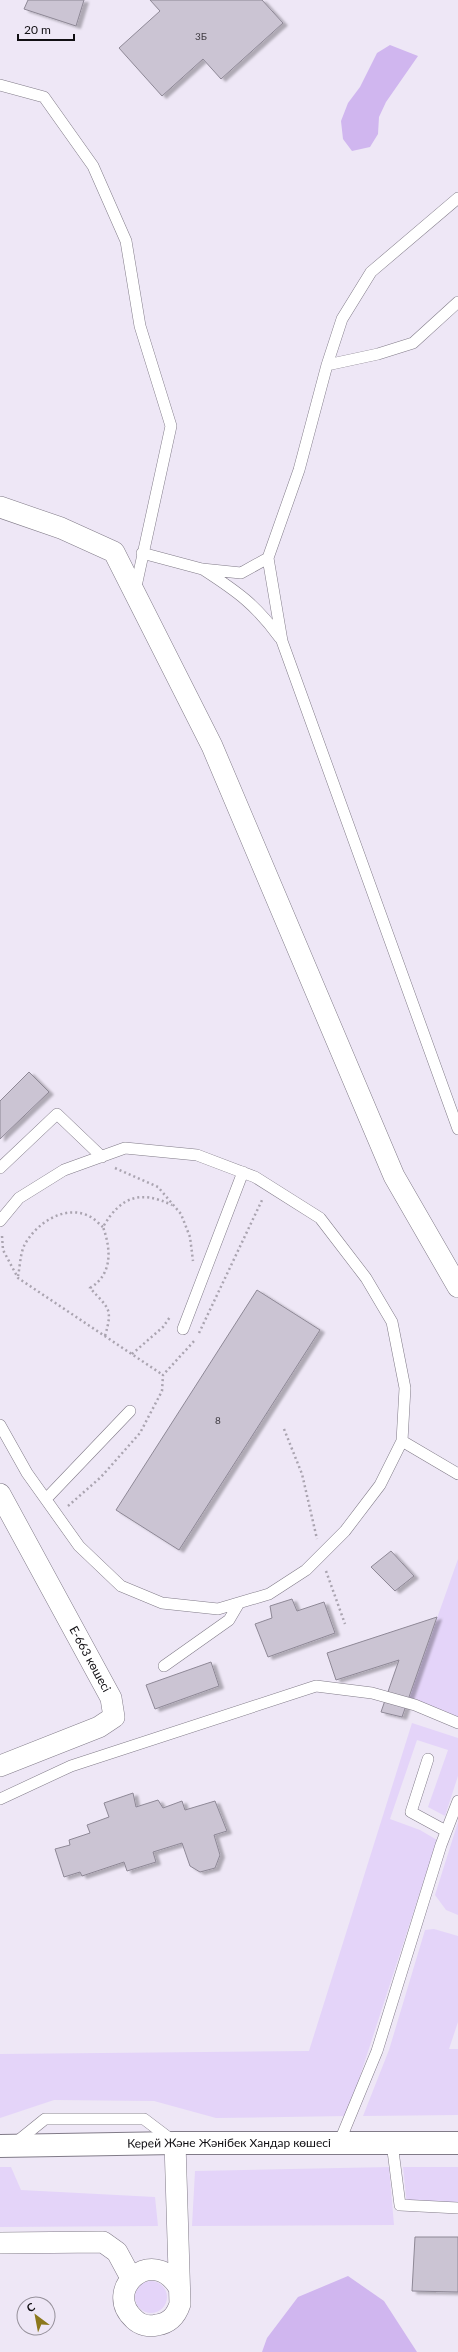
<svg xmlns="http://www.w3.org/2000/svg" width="458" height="2352" viewBox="0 0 458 2352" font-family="Lato,sans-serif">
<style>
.green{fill:#e4d4f9}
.water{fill:#d0b6ef}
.building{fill:#cbc4d3;stroke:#8e8896;filter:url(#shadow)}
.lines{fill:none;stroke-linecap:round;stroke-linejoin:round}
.lane-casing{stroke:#817b88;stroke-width:12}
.street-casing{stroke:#817b88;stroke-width:22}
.secondary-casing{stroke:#817b88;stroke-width:24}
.path{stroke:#aaa4b0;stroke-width:2.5;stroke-dasharray:2 3;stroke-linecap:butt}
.lane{stroke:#fff;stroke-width:11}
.street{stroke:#fff;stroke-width:21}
.secondary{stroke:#fff;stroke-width:22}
.labels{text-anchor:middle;stroke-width:3;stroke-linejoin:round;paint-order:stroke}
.number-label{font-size:10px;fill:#403c43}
.street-label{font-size:12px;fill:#110f13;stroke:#eee7f6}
</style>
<defs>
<filter id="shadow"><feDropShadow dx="4.5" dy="2.5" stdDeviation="1" flood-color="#0004"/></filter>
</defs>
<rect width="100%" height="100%" fill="#eee7f6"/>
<path class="green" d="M458,1559v159l-51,-15z
M412,1723l46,15v38l-13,40 -17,-9 20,-57 -31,-10 -27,79 30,11 17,10 -90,276 -131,2 -62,-17 -100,-1 -54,18v-64l309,-3z
M458,1822v93l-12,-5 -11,-15z
M434,1929l24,7v86l-9,27h9v66l-95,1 26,-66 36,-120z
M0,2167h11l10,23 134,7 3,29 -158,1z
M389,2167l5,58 -202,1 3,-55z
M403,2167h55v41l-51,-2z
M135 2297a16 16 0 1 1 32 0a16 16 0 1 1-32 0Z"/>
<path class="water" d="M390,45l28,11 -32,46 -7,15 -1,17 -8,13 -18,4 -9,-12 -2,-18 7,-18 12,-16 17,-34z
M348,2276l36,25 33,51h-155l5,-14 31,-41z"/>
<path class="building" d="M28,0h56l-8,26 -52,-17z
M150,0h112l21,23 -62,56 -18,-20 -41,37 -43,-48 41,-37z
M29,1072l20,20 -49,47v-38z
M257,1290l63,40 -141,220 -63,-40z
M391,1551l23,25 -19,15 -24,-24z
M292,1599l5,12 27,-9 11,31 -67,24 -13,-33 17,-6 -2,-12z
M437,1617l-35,100 -21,-5 18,-52 -63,20 -9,-27z
M211,1662l8,24 -64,23 -9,-24z
M133,1793l3,14 22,-7 5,8 19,-7 3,9 30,-9 12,30 -13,4 6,20 -5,13 -15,4 -10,-6 -8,-23 -29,9 3,10 -29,9 -3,-9 -42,14 -2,-4 -16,5 -9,-28 15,-4 -1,-5 21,-7 -3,-8 22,-8 -5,-14z
M415,2237h43v55l-46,-1z"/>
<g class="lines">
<g class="lane-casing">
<path id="lane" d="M0,85l44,12 49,69 33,75 14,85 31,100 -36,165
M327,365l15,-46 29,-47 87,-74
M142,553l60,16 39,4 27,-15 31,-88 28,-105 51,-11 35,-11 45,-41
M268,558l14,83 176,488
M204,570c34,22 52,35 76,68
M0,1168l57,-54 45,43
M0,1221l19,-23 45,-28 61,-22 72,7 58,22 65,41 46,60 26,44 13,66 -3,53 -22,44 -35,46 -39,39 -37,24 -51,15 -56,-6 -41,-17 -42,-40 -52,-73 -27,-48
M183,1329l60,-157
M402,1441l56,33
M46,1499l84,-88
M164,1666l65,-46 10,-17
M428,1759l-17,53 35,19
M0,1799l71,-33 245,-80 56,7 43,12 43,18
M339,2143l38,-92 64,-206 17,-44
M392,2143l8,62 58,3
M14,2144l31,-25h99l29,22"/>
</g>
<g class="street-casing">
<g id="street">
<path d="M0,507l61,21 53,24 98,194 182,430 64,111"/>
<path id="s1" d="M0,1494l111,204 3,19 -15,10 -99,39"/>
<path d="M175,2143l5,161c-4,12 -10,19 -23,21 -8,2 -17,0 -23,-6 -32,-29 18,-74 44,-33"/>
<path d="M0,2243l103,-1 14,10 14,26"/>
</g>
</g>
<g class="secondary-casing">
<g id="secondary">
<path id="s2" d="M0,2146l175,-3h283"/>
</g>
</g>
<path class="path" d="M115,1168l43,19 23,27 9,23 3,24
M2,1236l1,14 15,28 145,97
M18,1276c2,-9 2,-21 6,-30 11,-22 40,-42 65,-30 5,2 10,8 14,11
M199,1333l64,-135
M105,1336c8,-28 4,-27 -15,-48 23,-14 21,-39 13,-61 18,-31 37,-37 69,-22
M132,1354l31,-27 7,-10
M284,1429l18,45 15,65
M68,1506l33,-29 39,-44 22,-42 1,-16 33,-36
M326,1571l19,53"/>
<use href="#lane" class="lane"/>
<use href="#street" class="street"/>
<use href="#secondary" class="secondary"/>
</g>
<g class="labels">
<g class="number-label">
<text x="201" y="40">3Б</text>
<text x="218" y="1424">8</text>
</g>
<g class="street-label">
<text dy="4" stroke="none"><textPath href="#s1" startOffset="188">Е-663 көшесі</textPath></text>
<text dy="4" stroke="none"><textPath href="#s2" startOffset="229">Керей Және Жәнібек Хандар көшесі</textPath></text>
</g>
</g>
<g transform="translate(36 2316) rotate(328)"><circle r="19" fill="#eee7f6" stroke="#96919b"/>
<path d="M0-3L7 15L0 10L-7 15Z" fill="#8c781c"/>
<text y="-6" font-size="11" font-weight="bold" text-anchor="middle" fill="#110f13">С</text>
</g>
<path d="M18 34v6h56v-6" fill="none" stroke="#110f13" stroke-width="2"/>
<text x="24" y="34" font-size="12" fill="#110f13" stroke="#eee7f6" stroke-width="3" paint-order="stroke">20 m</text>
</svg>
